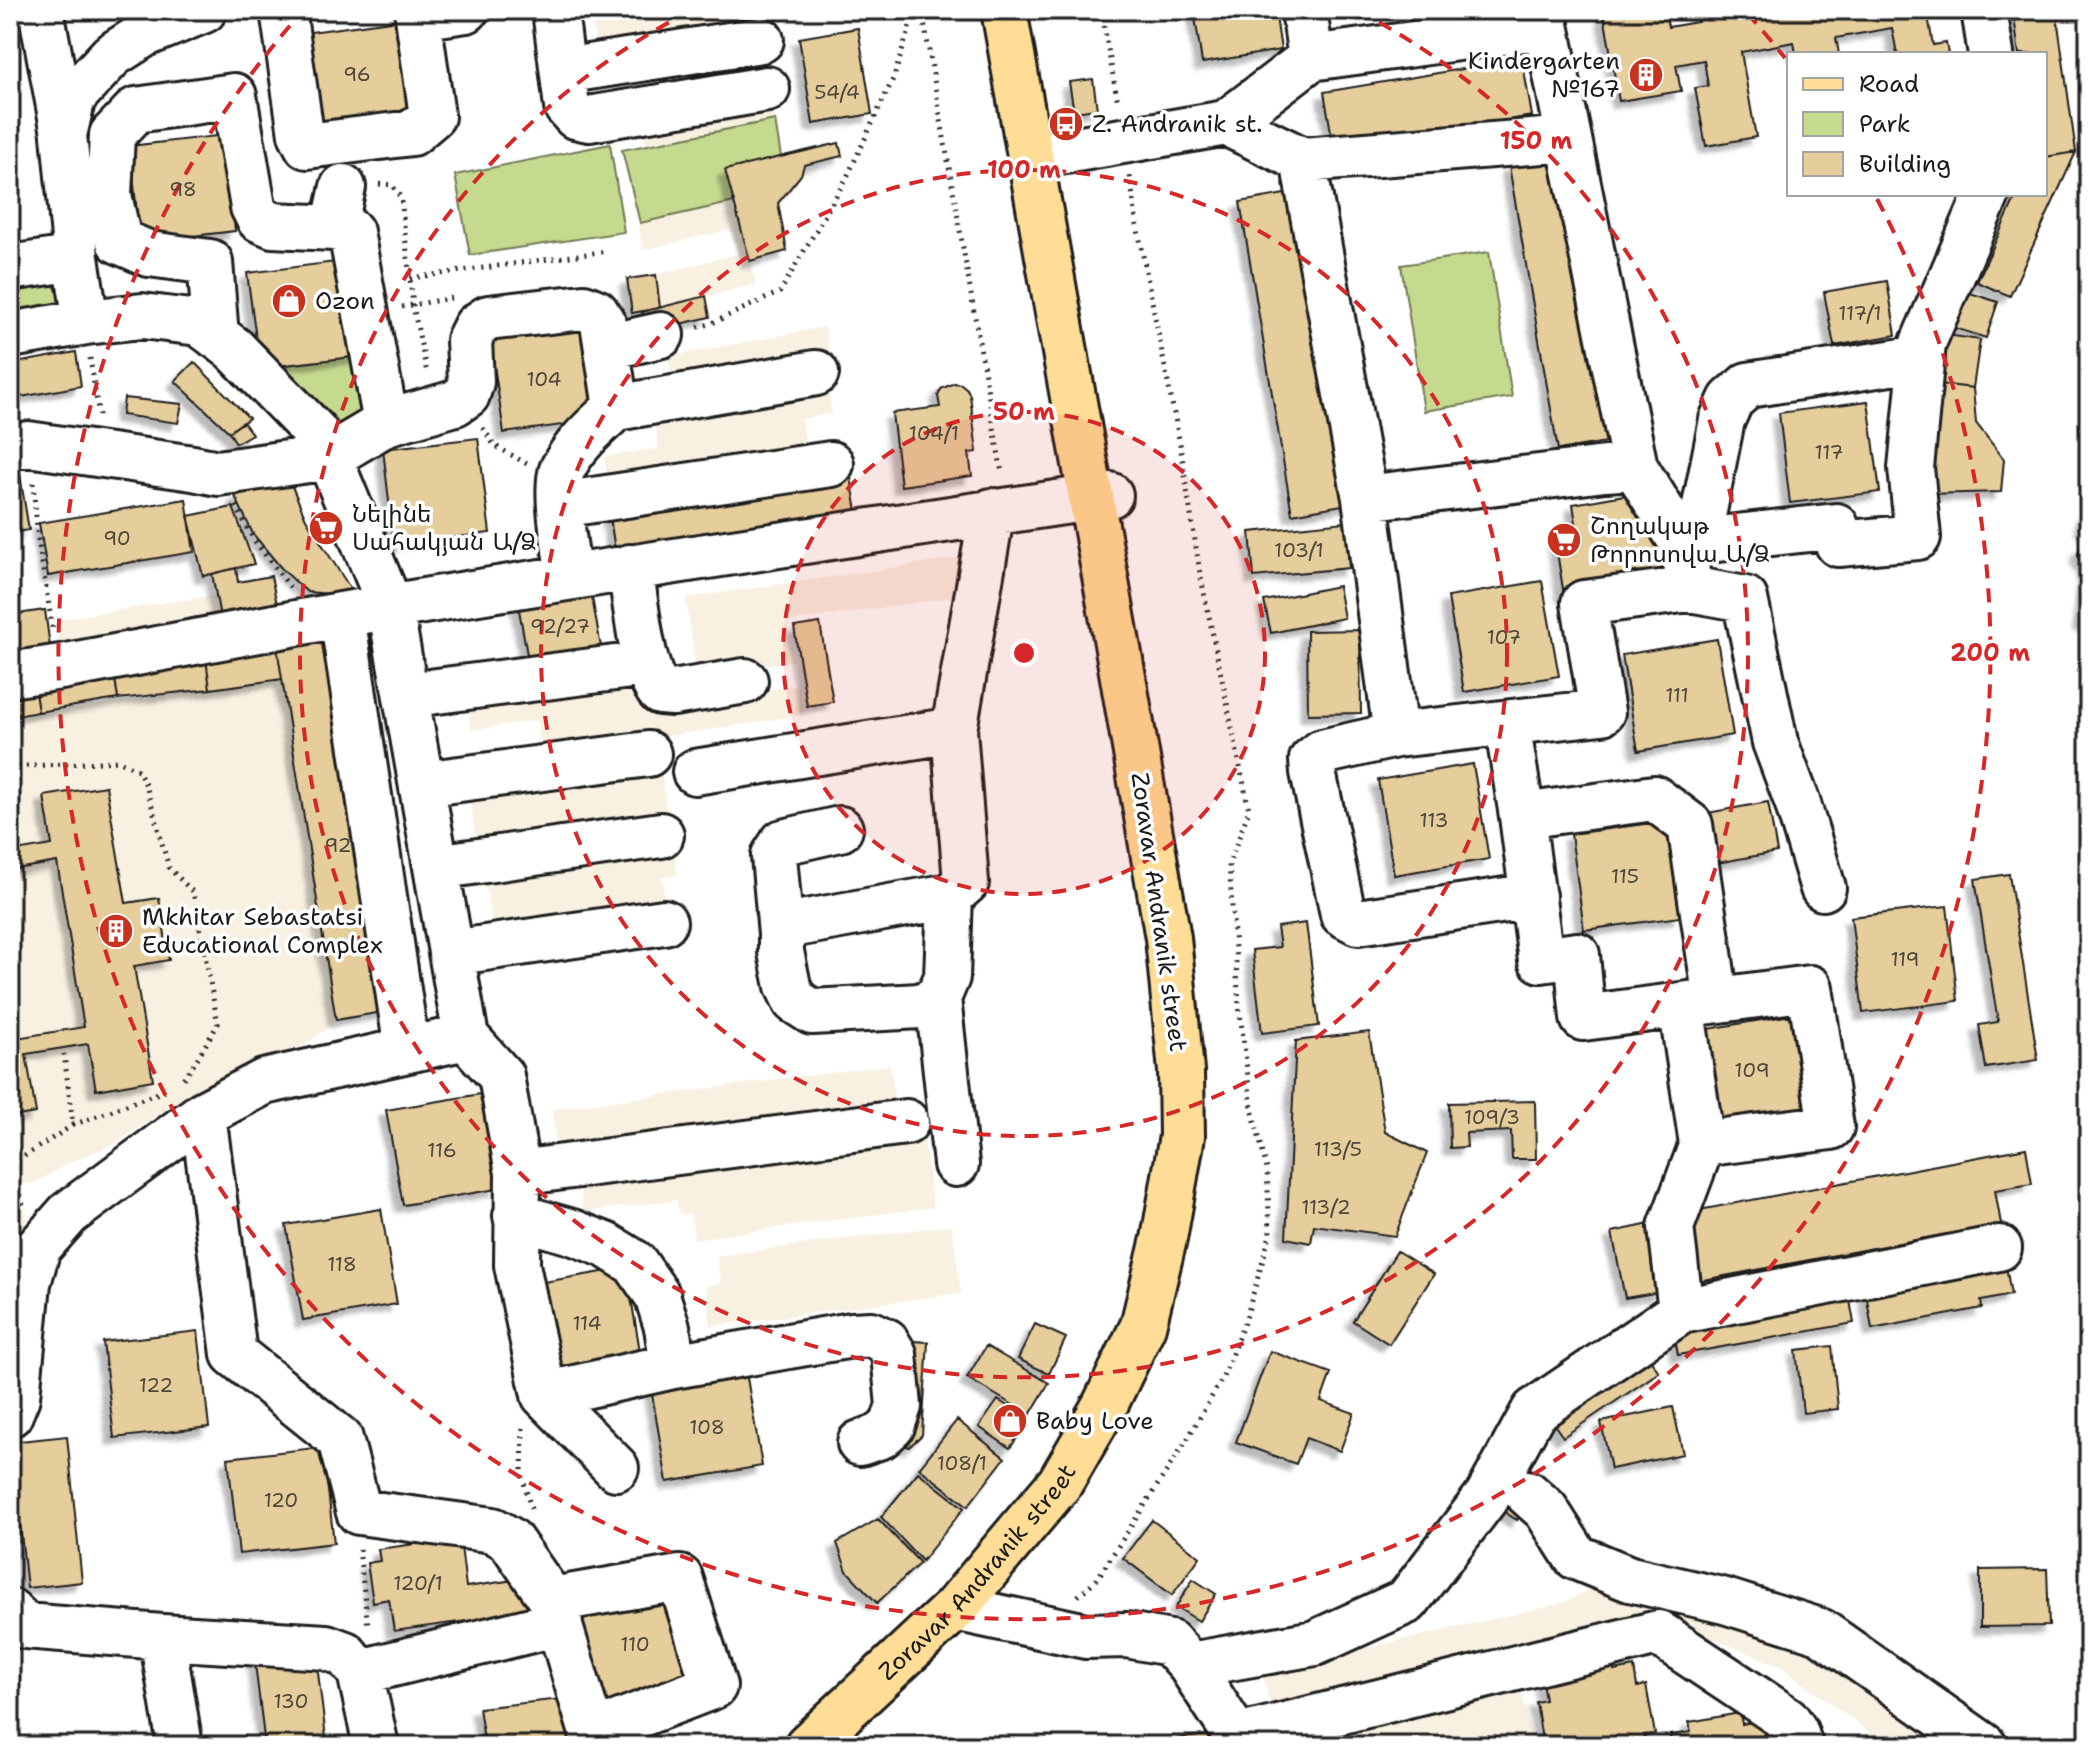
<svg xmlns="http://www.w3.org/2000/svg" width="2099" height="1756" viewBox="0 0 2099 1756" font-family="'Shantell Sans','Noto Sans Armenian',sans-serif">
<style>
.built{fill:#f8f0e1}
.green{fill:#c5d98f;stroke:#707a56;stroke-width:2}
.building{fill:#e6cd9c;stroke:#1c1c1c;stroke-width:2;filter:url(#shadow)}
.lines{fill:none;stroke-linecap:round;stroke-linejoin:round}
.minor-casing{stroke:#1c1c1c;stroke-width:50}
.major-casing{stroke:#1c1c1c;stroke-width:50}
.path{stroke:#1c1c1c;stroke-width:5;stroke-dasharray:2 6;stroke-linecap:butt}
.minor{stroke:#fff;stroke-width:44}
.major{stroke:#ffdd96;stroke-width:44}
.ring{fill:none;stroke:#d62828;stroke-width:4;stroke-dasharray:14 10}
.labels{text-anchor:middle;stroke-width:7;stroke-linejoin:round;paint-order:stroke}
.number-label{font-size:20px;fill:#4e483c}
.poi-label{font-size:24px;fill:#1c1c1c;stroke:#fff;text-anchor:start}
.street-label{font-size:24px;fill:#1c1c1c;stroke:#fff}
.centre{fill:#d62828;stroke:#fff;stroke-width:4}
.ring-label{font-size:24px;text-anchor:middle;font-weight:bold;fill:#d62828;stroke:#fff;stroke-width:7;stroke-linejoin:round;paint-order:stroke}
</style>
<defs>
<filter id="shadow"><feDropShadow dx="-7" dy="7" stdDeviation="2" flood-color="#0004"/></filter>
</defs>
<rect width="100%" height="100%" fill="#fff"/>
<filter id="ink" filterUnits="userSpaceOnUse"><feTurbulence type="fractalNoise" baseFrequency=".0125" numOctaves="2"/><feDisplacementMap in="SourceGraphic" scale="16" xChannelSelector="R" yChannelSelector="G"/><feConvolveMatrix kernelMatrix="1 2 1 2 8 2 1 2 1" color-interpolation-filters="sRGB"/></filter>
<g filter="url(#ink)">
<path class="built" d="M619,10h136l4,20 -161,24 -6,-34 28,-4z
M769,47l5,28 -154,24 -3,-26z
M767,89l8,32 -128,24 -7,-32z
M734,201l22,83 -96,24 -4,-33 81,-21 -6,-25 -88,21 -5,-26z
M825,327l5,30 -157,29 -5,-29z
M827,382l5,31 -31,6 6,32 -198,34 -5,-28 55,-9 -6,-36z
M974,556l5,37 -192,29 5,39 -95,14 -11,-77z
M216,595l4,22 -161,27 -4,-24z
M670,677l5,27 124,-19 5,30 -261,40 -6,-35 -66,10 -3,-22z
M282,679l57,340 -34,26 -62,22 -63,34 -68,44 -42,17 -33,20 -19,3 8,30 -5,60 -11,63v-620z
M660,763l9,63 -191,28 -9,-64z
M673,844l4,31 -15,2 4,31 -173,24 -9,-61z
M890,1065l6,45 -338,44 -6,-45z
M923,1133l10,74 -239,32 -3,-26 -12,1 -2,-14 -94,12 -5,-34z
M952,1225l9,68 -250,33 -5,-40 15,-2 -4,-28z
M1594,1587l194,46 161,113h-61l-108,-80 -124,-51 -61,11 -325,78 -8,-32 301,-69z
M1519,1682l15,64h-128l-3,-7 -28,7h-68l-3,-12z"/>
<path class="green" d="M775,120l6,37 -47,45 -94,21 -18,-73z
M610,144l14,88 -154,23 -15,-80z
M1489,252l23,145 -88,14 -23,-146z
M50,283c10,8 11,14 6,25l-46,14v-34z
M361,356l8,60 -36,19 -62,-68z"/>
<path class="building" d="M10,10h14l3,19 -17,3z
M1194,10h81l6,40 -79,13z
M1445,10h38l-37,6z
M1629,10h36l3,17 30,-5 -2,-12h36l2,9 47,-9h146l6,35 13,-2 2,11h-51l-5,-26 -56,10 3,16h-43l-2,-12 -53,10 15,85 -50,9 -11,-58 13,-2 -4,-26 -28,5 5,26 -62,10 -15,-86z
M2013,10h43l20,142 -31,5v-103h-26z
M398,20l13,96 -95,12 -13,-95z
M858,28l14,86 -59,10 -14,-86z
M1522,59l10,57 -198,33 -10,-57z
M1093,79l4,30 -23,3 -5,-30z
M225,135l10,96 -95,11 -10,-96z
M839,143l3,13 -38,9 -3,10 -23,28 9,48 -37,10 -25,-91z
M2076,152l-66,144 -33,-14 40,-88h28v-37z
M1569,156l49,284 -60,10 -49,-284z
M1307,190l52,312 -67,12 -52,-312z
M343,261l18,95 -101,12 -13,-95z
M656,275l4,33 -28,5 -5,-34z
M1887,281l9,54 -62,11 -10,-54z
M1967,292l31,10 -12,36 -31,-10z
M706,296l4,21 -61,14 -7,-19z
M585,324l14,96 -95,13 -14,-95z
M1947,335l33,5 -7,48 -34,-4z
M76,352l5,34 -71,13v-35z
M194,362l55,56 -20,14 -54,-51z
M954,383l7,1 6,5 3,6 7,57 -8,1 3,23 -71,10 -9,-73 48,-6 -2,-11 3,-7z
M1939,384l34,4 3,35 28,36 -3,33 -73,2z
M124,398l58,6 -4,19 -56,-8z
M1868,401l12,91 -90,11 -11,-90z
M243,422l9,12 -16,9 -7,-11z
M478,438l12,95 -96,12 -11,-96z
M850,472l7,39 -242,39 -6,-39z
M20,475l9,55 -19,3v-56z
M288,477l18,42 49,77 -48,-4 -25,-23 -29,-35 -18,-38z
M1630,494l1,12 22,-4 13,77 -102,16 -9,-55 23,-4 -5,-32z
M186,499l8,53 -146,24 -9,-53z
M233,507l21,57 -51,12 -15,-60z
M2089,509v25l-3,-2 -4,-8 1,-10z
M1345,522l4,46 -95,9 -4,-45z
M2089,542v83l-9,-2 5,-52 -7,-14 1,-7z
M236,568l2,14 33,-6 7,33 -58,8 -8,-43z
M1542,581l17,95 -95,16 -16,-95z
M1338,586l6,32 -73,15 -7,-32z
M591,592l10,55 -73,13 -10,-56z
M45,610l6,44 -41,9v-48z
M820,623l13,79 -26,4 -13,-79z
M1360,630l1,83 -53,1 -1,-83z
M334,632l60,378 -58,10 -60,-379z
M1717,639l16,96 -95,16 -16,-96z
M276,641l6,38 -72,10 -5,-38z
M205,651l5,38 -92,10 -5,-33z
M114,671l4,28 -80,13 -4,-27z
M33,680l5,32 -28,5v-33z
M1473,764l16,95 -95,16 -16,-95z
M106,786l20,117 33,-5 10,62 -35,6 19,114 -57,10 -8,-46 -62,10 10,59 -26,4v-78l74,-12 -27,-165 -47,8v-18l42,-7 -8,-49z
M1768,802l9,50 -66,12 -9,-50z
M1666,821l14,96 -96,13 -13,-96z
M2009,874l29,186 -52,8 -7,-43 19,-3 -23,-143z
M1947,906l11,95 -95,12 -12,-96z
M1306,923l13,103 -57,7 -10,-83 28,-3 -3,-20z
M1791,1015l16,95 -95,16 -16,-95z
M1369,1032l16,100 42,21 -32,83 -81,-11 -3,18 -25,-5 10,-197z
M481,1094l16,95 -94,16 -17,-95z
M1535,1101l1,58h-24l-1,-28 -45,2 1,14 -17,1 -1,-45z
M2026,1148l6,36 -37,6 6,34 -314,59 -7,-36 15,-3 -6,-32z
M381,1209l16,95 -94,16 -17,-95z
M1655,1223l5,69 -35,6 -13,-66z
M1397,1251l37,23 -45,70 -36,-23z
M2006,1266l5,29 -30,6 1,7 -110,21 -6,-36z
M626,1268l16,95 -94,16 -16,-95z
M1849,1295l5,28 -176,32 -5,-28z
M1035,1324l31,14 -17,36 -31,-15z
M198,1331l11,96 -95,11 -11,-96z
M913,1341l15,1 -6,93 -13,12 -10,-5 8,-14z
M986,1346l63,37 -19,32 -63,-37z
M1832,1346l6,63 -35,4 -7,-63z
M1644,1350l15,22 -96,65 -15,-21z
M1270,1351l61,22 -10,28 33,12 -14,38 -34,-13 -10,26 -60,-22z
M746,1372l16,94 -95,16 -16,-94z
M998,1400l31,20 -19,28 -31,-21z
M1673,1407l10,47 -72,15 -10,-47z
M957,1420l48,38 -37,48 -49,-38z
M67,1436l15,146 -55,6 -16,-146z
M323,1447l11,96 -95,11 -11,-96z
M918,1472l46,36 -42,53 -41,-44z
M1528,1503l-11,17 -25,-16z
M878,1519l42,44 -43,40 -30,-32 -10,-28z
M1152,1520l48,37 -28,38 -49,-37z
M460,1538l6,49 62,-9 4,34 -138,19 -5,-32 -16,3 -6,-39 13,-2 -2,-12z
M2047,1569l2,57 -69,1v-57z
M1193,1579l23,15 -17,27 -23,-14z
M672,1592l24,91 -100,21 -19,-99z
M315,1648l12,98h-62l-11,-91z
M1612,1660l2,11 20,-4 3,20 9,-2 9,49 -11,1 2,11h-103l-7,-44 9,-2 -3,-18z
M570,1698l11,48h-96l-6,-38z
M1740,1713l2,11 20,-4 3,20 10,-2 1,8h-105l-1,-11 21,-3 -2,-10z
M1215,1734l1,12h-64v-4z"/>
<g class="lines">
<g class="minor-casing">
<path id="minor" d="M41,10l23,123
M283,10l18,124 6,12 105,-13 20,-17 -15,-106
M555,10l12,97 8,9 14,3 178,-30
M1304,10l7,48
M1543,10l92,457 47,76 8,46 55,10 30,143 22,59 26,87
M1984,10l7,44
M418,17l48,-7
M563,71l198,-31
M1226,123l77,37 62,338 31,237
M1030,157l196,-34 85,-65 235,-32
M1303,160l265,-21
M334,228l9,-41
M10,268l66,-10
M86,322l-10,-64 -12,-123 9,-38 39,-42 33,-21 59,-24
M10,335l76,-13 56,-6 57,7 35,26 81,83 14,25 61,149 76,431 35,39 17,97 -1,92 27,130 72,73
M216,336l-6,-74 -61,-8 -30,-13 -10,-46 3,-60 24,-25 98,-14 19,111 6,12 14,6 61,3 17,4 35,191
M607,347l54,-12
M616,408l200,-35
M10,446l18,-2 165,24 25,5 111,-16 57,-34 69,-20 12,-8 4,-13 -2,-42 7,-14 12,-8 96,-11 12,5 7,11 13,85c-20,18 -42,37 -54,62 -8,19 4,84 7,107
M1365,498l240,-29 30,-2
M560,505l271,-41
M1698,541l24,-121 9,-20 17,-15 174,-27
M1682,543l154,-17 2,18 80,-7 -7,-69 12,-125 64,-149
M630,567c6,33 10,101 30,125l13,1 72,-12
M342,615l65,435
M10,675l51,-8c111,-20 222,-43 333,-61 238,-40 477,-75 716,-111
M406,695l240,-31
M1507,723l15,93 19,144 36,-5 6,63 227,-30 21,139 -129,17 -31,83 10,84
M695,772l259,-42 38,-219
M422,784l226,-30
M1522,816l132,-18 36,27 26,175
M436,867l225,-32
M950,896l-3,81 -9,21 -18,8 -108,6 -17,-11 -7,-15 -7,-34v-18l15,-10 154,-28 16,-14 -12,-152
M1533,896l-175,26 -15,-8 -30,-142 -1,-12 10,-8 74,-17 206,-23 -18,-109 106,-14
M781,934l-7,-78 9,-14 57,-13
M451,953l213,-31
M938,998l18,166
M1681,1005l21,139
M203,1114l31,240 106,85 19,73 134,18 17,10 42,60 40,133 122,-47 -34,-108 -128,22
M518,1173l388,-51
M516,1216l56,16 34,13 29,18 22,32 10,32 6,39
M544,1395l129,-29 179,-31 19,-1 15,7 8,13 5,52 -7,20 -11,10 -21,7
M10,1414l7,-17 11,-114 10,-35 31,-35 134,-99 61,-32 202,-45
M1527,1493l19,17 30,47 54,22 95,22 95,30 164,115
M955,1608l131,28 41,-1 43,8 20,22 47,72 17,9
M10,1611l15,15 137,11 164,10 19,7 15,18 16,74
M162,1637l18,109
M1190,1665l125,-22 92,-42 81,-106 46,-84 147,-100 318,-63
M360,1672l200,-49
M1237,1737l421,-104 129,86 8,12 5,15"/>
</g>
<g class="major-casing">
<g id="major">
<path id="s1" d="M807,1746l148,-138 105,-125 45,-78 38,-79 21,-87 18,-103 -1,-65 -13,-133 -48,-278 -116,-650"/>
</g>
</g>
<path class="path" d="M922,10l80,464
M1101,10l17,93
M379,184l13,1 9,13 12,108 14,67
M410,278l198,-27
M402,307l49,-9
M698,327l12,-3 70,-32 66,-113 48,-102 21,-67
M90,358l9,58
M483,428l11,17 33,19
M33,483l5,56 15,92
M236,506l18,34 36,47
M10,767l109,-6 19,9 8,15 23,83 24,24 25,132 -27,45 -11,13
M2089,928l-7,11 7,7
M73,1125l96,-36
M11,1163l1,1 61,-39 -9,-71
M12,1164l12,45
M523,1428l-1,47 9,34
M359,1549l9,77
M1078,1596l19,-17 91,-141 35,-61 24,-62 23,-80 -3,-66 -15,-60 -13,-104 -10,-141 20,-54 -49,-237 -20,-129 -43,-219 -7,-49"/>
<use href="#minor" class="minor"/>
<use href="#major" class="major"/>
</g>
</g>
<circle cx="1024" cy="653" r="241" fill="#d62828" fill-opacity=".12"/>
<g class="ring">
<circle cx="1024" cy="653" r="241"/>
<circle cx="1024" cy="653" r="483"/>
<path d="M1358 11A724 724 0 1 1 690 11"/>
<path d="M1747 13A966 966 0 0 1 1785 58M1877 199A966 966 0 1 1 301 13"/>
</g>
<defs>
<g id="building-disc" transform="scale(1.8)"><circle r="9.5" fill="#c8321e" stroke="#fff"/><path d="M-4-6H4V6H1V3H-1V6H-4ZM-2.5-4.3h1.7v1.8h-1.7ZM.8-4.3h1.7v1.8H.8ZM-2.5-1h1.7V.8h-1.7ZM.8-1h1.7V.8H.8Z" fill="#fff"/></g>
<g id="bus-disc" transform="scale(1.8)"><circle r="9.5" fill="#c8321e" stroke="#fff"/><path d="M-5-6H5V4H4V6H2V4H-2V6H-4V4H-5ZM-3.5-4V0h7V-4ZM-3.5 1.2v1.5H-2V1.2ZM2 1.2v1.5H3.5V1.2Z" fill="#fff"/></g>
<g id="shop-disc" transform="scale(1.8)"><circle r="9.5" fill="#c8321e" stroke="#fff"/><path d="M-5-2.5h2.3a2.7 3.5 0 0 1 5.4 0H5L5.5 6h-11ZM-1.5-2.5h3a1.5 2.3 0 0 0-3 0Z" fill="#fff"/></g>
<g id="supermarket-disc" transform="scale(1.8)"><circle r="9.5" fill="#c8321e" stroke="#fff"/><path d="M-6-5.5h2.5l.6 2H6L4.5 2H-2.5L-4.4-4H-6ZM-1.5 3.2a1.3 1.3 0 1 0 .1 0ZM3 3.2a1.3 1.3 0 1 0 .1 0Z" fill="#fff"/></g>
</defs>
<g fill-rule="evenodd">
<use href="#building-disc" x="1646" y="75"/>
<use href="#bus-disc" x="1066" y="124"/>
<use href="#shop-disc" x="289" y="301"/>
<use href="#supermarket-disc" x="326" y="528"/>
<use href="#supermarket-disc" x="1564" y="540"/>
<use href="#building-disc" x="116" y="931"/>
<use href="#shop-disc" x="1010" y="1421"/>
</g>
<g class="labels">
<g class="number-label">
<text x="357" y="81">96</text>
<text x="837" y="99">54/4</text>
<text x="183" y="196">98</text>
<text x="1860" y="320">117/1</text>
<text x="544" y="386">104</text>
<text x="934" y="440">104/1</text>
<text x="1829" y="459">117</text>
<text x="117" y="545">90</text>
<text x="1299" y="557">103/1</text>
<text x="560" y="633">92/27</text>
<text x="1504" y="644">107</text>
<text x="1677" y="702">111</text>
<text x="1434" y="827">113</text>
<text x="338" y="852">92</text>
<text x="1625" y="883">115</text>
<text x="1905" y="966">119</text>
<text x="1752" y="1077">109</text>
<text x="1492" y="1124">109/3</text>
<text x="1338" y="1156">113/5</text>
<text x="442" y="1157">116</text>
<text x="1326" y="1214">113/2</text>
<text x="342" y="1271">118</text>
<text x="587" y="1330">114</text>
<text x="156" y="1392">122</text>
<text x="707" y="1434">108</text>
<text x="962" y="1470">108/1</text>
<text x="281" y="1507">120</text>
<text x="418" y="1590">120/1</text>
<text x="635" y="1651">110</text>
<text x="291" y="1708">130</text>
</g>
<g class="poi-label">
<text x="1620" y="69" text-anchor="end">Kindergarten<tspan x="1620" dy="28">№167</tspan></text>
<text x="1092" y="132">Z. Andranik st.</text>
<text x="315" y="309">Ozon</text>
<text x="352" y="522">Նելինե<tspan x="352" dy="28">Սահակյան Ա/Ձ</tspan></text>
<text x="1590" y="534">Շողակաթ<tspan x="1590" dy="28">Թորոսովա Ա/Ձ</tspan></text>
<text x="142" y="925">Mkhitar Sebastatsi<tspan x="142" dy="28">Educational Complex</tspan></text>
<text x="1036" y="1429">Baby Love</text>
</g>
<g class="street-label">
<text transform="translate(1159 912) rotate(82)" y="8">Zoravar Andranik street</text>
<text dy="8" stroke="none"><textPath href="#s1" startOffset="244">Zoravar Andranik street</textPath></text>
</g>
</g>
<circle cx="1024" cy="653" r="12" class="centre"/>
<g class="ring-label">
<text x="1536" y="149">150 m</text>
<text x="1024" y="178">100 m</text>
<text x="1024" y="420">50 m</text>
<text x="1990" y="661">200 m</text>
</g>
<rect width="2099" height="1756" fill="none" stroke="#fff" stroke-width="40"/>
<rect x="20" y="20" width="2059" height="1716" fill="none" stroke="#1c1c1c" stroke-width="3" filter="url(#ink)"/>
<rect x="1787" y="52" width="260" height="144" fill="#ffffff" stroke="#a4a4a4" stroke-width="2"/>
<rect x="1803" y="78" width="40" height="12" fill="#ffdd96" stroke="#a4a4a4" stroke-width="2"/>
<text x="1859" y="92" font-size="24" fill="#1c1c1c">Road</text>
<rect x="1803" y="112" width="40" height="24" fill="#c5d98f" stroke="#a4a4a4" stroke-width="2"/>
<text x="1859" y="132" font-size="24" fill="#1c1c1c">Park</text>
<rect x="1803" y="152" width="40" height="24" fill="#e6cd9c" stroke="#a4a4a4" stroke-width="2"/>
<text x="1859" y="172" font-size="24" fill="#1c1c1c">Building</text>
</svg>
